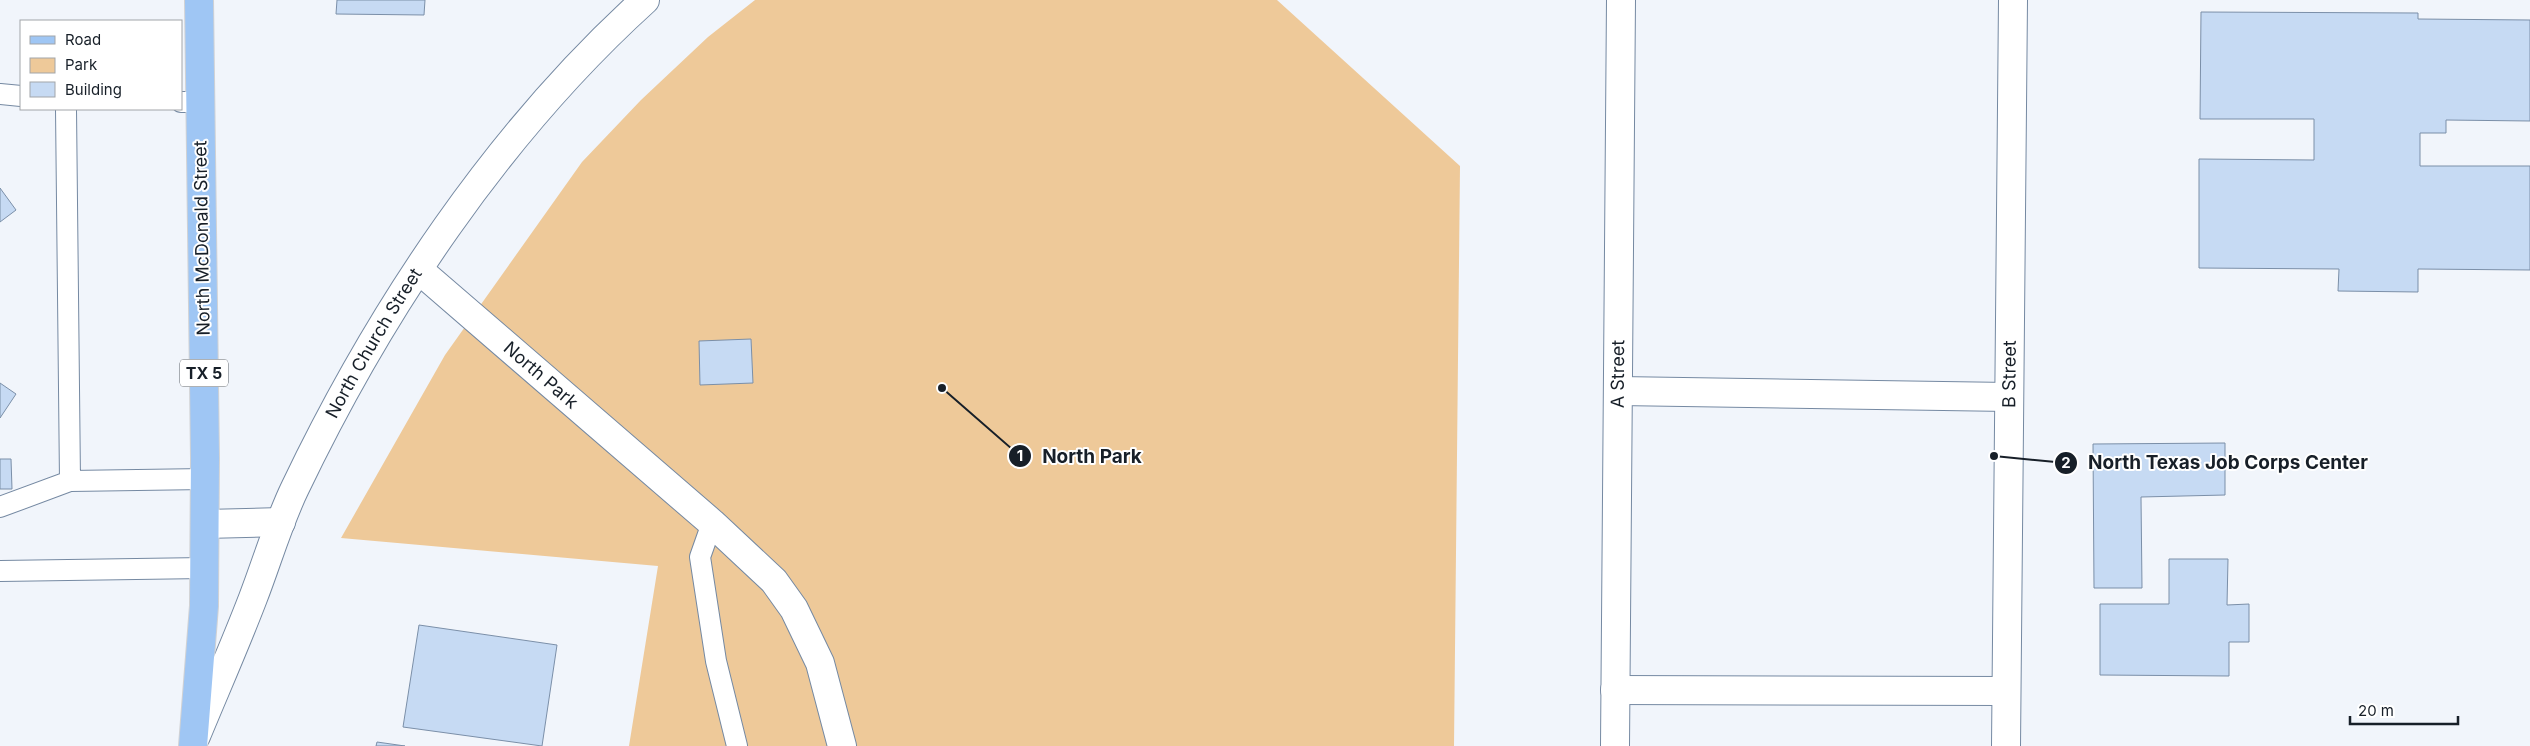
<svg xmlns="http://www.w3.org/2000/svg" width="2530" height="746" viewBox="0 0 2530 746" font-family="Inter,sans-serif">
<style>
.green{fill:#eec999}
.building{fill:#c6daf3;stroke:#7b8fa8}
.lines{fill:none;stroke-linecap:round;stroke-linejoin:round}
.service-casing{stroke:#7589a2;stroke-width:22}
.minor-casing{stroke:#7589a2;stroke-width:30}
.primary-casing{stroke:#d1d2d4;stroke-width:30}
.service{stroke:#fff;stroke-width:20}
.minor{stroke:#fff;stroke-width:28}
.primary{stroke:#9fc6f4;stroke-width:28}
.labels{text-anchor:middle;stroke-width:4;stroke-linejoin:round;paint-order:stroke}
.shield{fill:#fff;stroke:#5d6268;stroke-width:1}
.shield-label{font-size:16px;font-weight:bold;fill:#171f28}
.street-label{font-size:18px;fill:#171f28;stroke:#fff}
.leader{fill:none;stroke:#171f28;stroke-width:2}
.callout-dot{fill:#171f28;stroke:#fff;stroke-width:2}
.mark-label{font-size:15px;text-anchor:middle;font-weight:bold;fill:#fff}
.callout-label{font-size:19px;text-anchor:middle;font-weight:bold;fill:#171f28;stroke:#fff;stroke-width:4;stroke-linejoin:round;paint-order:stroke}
</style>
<rect width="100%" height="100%" fill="#f1f5fb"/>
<path class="green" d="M755,0h522l183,166 -6,580h-825l29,-180 -317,-28 104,-183 137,-193 59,-62 67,-63z"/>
<path class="building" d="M337,0h88l-1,15 -88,-1z
M2201,12l217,1v6l112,1v101l-84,-1v13h-26v33h110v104l-112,-1v23l-80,-1 1,-22 -140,-1v-109l115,1v-41h-114z
M0,188l16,22 -16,12z
M751,339l2,44 -53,2 -1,-44z
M0,383l16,11 -16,24z
M2225,443v52l-84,2 1,91h-48l-1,-144z
M0,459h11l1,30h-12z
M2169,559h59l-1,46 22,-1v38h-20v34l-129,-1v-71h69z
M419,625l138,20 -15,101 -139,-19z
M377,742l28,4h-29z"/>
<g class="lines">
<g class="service-casing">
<path id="service" d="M0,94l21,2
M181,102h19
M66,109l4,372 135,-2
M0,507l70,-26
M712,523l-12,34 16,104 21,85
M0,571l204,-3"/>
</g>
<g class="minor-casing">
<g id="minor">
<path id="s1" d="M419,270l293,253 62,58 20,28 26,54 22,83"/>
<path d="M1619,391l390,6"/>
<path d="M205,524l76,-2"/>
<path d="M1615,690l391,1"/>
<path id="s2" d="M196,736c19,-46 39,-91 57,-138 14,-36 25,-75 42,-110 85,-178 203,-355 350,-488"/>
<path id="s3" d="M1615,746l6,-746"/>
<path id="s4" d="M2006,746l7,-746"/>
</g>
</g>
<g class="primary-casing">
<path id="primary" d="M193,746l11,-140 1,-148 -6,-458"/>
</g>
<use href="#service" class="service"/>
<use href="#minor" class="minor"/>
<use href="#primary" class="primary"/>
</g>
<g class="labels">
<rect class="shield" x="180" y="359.5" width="48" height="27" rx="4"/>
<g class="shield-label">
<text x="204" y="379">TX 5</text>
</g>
<g class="street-label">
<text transform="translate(202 238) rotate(-91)" y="6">North McDonald Street</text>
<text dy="6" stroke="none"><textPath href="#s2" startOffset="432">North Church Street</textPath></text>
<text dy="6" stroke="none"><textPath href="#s3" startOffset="372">A Street</textPath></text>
<text dy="6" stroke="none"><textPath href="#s4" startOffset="372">B Street</textPath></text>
<text dy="6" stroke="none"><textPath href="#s1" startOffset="161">North Park</textPath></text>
</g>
</g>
<path class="leader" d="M942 388L1020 456M1994 456L2066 463"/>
<g class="callout-dot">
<circle cx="942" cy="388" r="5"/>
<circle cx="1994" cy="456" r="5"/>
<circle cx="1020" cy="456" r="12"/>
<circle cx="2066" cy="463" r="12"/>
</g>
<g class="mark-label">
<text x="1020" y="461">1</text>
<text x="2066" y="468">2</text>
</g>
<g class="callout-label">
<text x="1092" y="463">North Park</text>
<text x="2228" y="469">North Texas Job Corps Center</text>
</g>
<rect x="20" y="20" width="162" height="90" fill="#ffffff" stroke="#a2a5a9"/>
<rect x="30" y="36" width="25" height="8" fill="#9fc6f4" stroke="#a2a5a9"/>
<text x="65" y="45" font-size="15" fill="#171f28">Road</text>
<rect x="30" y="58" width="25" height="15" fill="#eec999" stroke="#a2a5a9"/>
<text x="65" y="70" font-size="15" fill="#171f28">Park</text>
<rect x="30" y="82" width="25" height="15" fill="#c6daf3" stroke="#a2a5a9"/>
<text x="65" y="95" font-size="15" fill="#171f28">Building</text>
<path d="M2350 716v8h108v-8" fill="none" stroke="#171f28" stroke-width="2.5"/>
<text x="2358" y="716" font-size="15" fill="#171f28" stroke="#ffffff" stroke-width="4" paint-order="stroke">20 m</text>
</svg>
